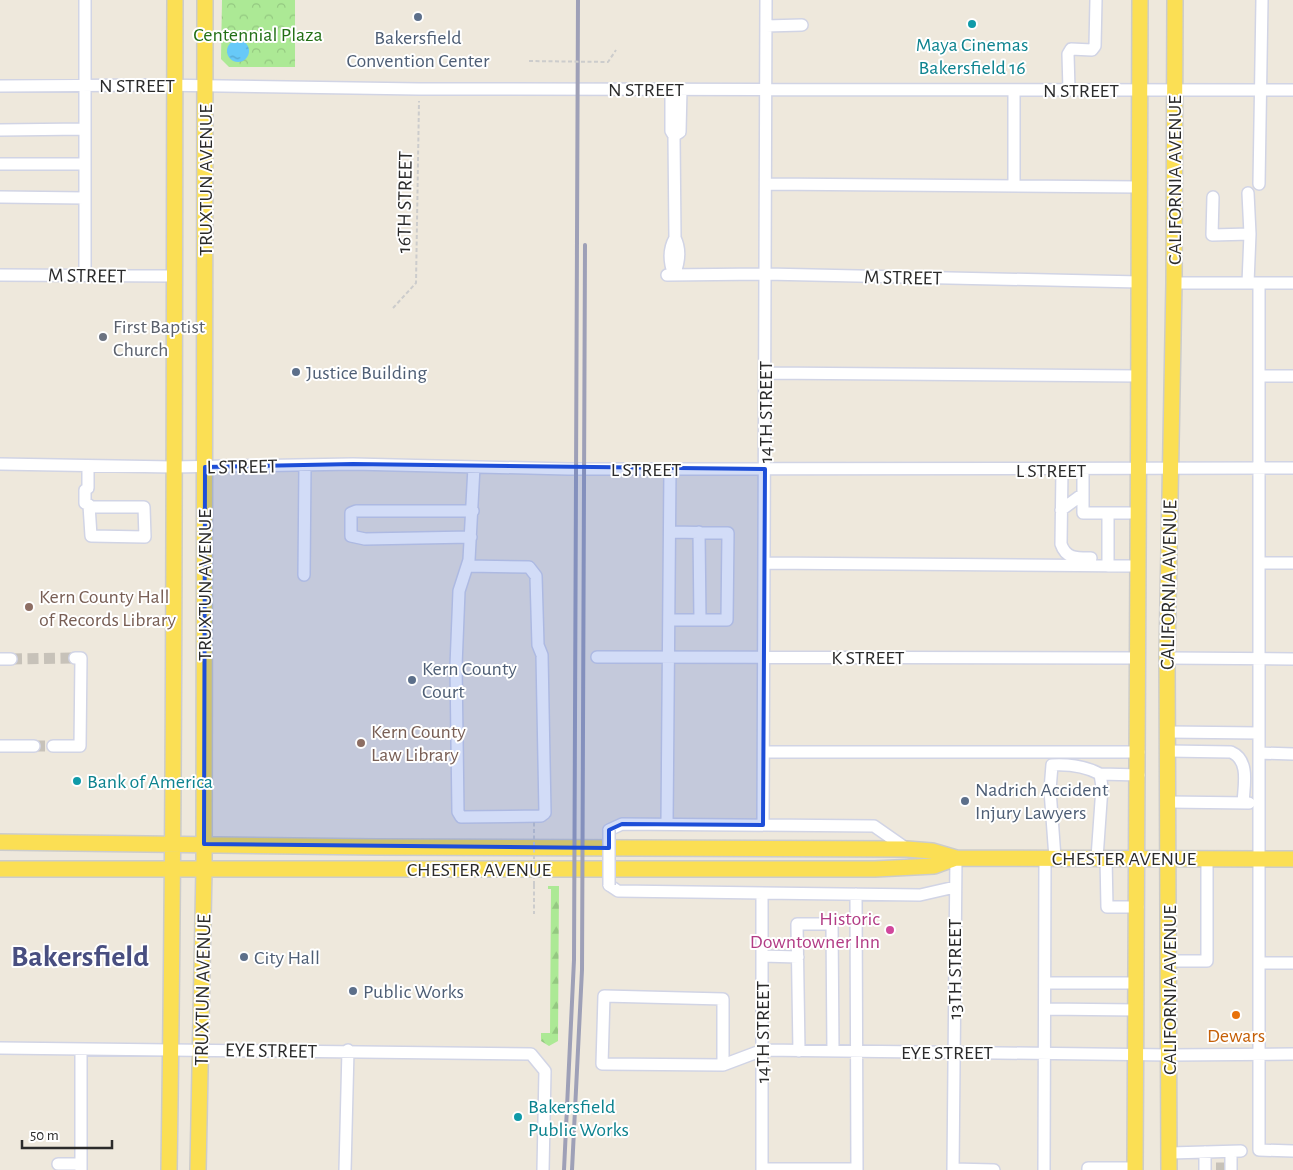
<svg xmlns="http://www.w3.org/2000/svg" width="1293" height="1170" viewBox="0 0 1293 1170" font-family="'Alegreya Sans',sans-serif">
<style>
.forest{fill:url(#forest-firs)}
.park{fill:url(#park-crowns)}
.water{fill:url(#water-ripples)}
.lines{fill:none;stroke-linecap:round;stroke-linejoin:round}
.minor-tunnel{stroke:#c7c2b9;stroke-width:11;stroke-dasharray:11 5.5;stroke-linecap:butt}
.minor-casing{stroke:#d1d4e5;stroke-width:14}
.major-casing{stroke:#ccc;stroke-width:18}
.path{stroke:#ccc;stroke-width:2;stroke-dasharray:4 2.5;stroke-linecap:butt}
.minor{stroke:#fff;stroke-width:11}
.major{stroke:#fbdf54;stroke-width:15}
.rail{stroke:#9ea0b7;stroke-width:4}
.minor-bridge-casing{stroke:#d1d4e5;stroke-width:14;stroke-linecap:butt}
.path-bridge{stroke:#ccc;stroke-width:2;stroke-dasharray:4 2.5;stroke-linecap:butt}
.minor-bridge{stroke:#fff;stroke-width:11}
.marked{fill:#1d4ed8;fill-opacity:0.2;stroke:#1d4ed8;stroke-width:4;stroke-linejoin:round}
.service-dot{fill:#5c6f8a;stroke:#fff;stroke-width:2}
.culture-dot{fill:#0f9aa8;stroke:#fff;stroke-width:2}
.worship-dot{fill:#6b7280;stroke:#fff;stroke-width:2}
.education-dot{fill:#8d6e63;stroke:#fff;stroke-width:2}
.hotel-dot{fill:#d1479c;stroke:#fff;stroke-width:2}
.food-dot{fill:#e8710a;stroke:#fff;stroke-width:2}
.labels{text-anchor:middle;stroke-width:4;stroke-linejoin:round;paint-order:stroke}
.park-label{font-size:20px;fill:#226f15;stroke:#fff}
.service-label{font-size:20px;fill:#4e5e75;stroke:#fff;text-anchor:start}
.culture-label{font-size:20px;fill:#0d838f;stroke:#fff;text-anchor:start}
.street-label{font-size:20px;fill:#2b2b2b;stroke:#fff}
.worship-label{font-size:20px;fill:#5b616d;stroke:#fff;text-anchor:start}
.education-label{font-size:20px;fill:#785e54;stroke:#fff;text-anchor:start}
.hotel-label{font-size:20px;fill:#b23c85;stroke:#fff;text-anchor:end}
.food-label{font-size:20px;fill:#c56008;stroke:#fff}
.town-label{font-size:30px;font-weight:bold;fill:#484e80;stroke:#fff}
</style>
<defs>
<pattern id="forest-firs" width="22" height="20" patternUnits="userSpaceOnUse" patternTransform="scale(1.25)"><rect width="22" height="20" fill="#ace995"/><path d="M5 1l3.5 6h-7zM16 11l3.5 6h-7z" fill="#94c881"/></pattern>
<pattern id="park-crowns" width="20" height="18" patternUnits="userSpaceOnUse" patternTransform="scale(1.25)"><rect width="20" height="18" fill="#ace995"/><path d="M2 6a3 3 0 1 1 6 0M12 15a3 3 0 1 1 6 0" fill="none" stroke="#94c881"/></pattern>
<pattern id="water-ripples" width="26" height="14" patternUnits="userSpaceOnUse" patternTransform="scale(1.25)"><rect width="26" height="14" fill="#67c9f8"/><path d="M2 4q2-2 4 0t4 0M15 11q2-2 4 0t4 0" fill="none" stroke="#55a3c9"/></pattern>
</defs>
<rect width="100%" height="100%" fill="#eee8dc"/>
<path class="forest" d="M548,886h11l-1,155 -9,5 -8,-5v-8h9l1,-144h-3z"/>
<path class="park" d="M222,0h73v67h-66l-8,-8z"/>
<path class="water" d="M227 51a11 11 0 1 1 22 0a11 11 0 1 1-22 0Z"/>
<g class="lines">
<path class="minor-tunnel" d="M11,659l64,-1
M34,746h19
M1216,1168h13"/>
<g class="minor-casing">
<path id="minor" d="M766,26l36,-1
M0,86l157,-1 262,4 874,1
M671,89v42l3,5 6,-4 1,-43
M1069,90l-1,-36 3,-5 21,1 3,-4 1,-46
M0,130l85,-1
M0,164h85
M766,184l372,3
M1014,184v-94
M1259,184l3,-184
M1248,193l2,41
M0,197l85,1
M1213,197l-1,38 38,-1 -2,49
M0,275l174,1
M85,275v-275
M667,275l99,-1 374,8
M674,275c5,-12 7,-25 1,-37l-1,-102
M674,275c-5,-13 -6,-25 1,-37
M1174,283h119
M1259,283v867l34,1
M766,373l373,3
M1259,376h34
M0,464l173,3 180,-3 215,5 725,-1
M88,466v22l-3,2v13l4,2 2,31 54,1 -1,-30h-55
M1062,470l-1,74c5,15 16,14 30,14
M1083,470v43h56
M1061,510l22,-16
M699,532l1,88
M471,537l-106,2 -14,-3v-23l5,-2h117
M765,563l374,3
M1259,563h34
M467,566l62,1 7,9 2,69 4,10 3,158 -4,3 -80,1 -3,-5 -2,-146 3,-75 10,-31 5,-93
M1108,566v-53
M304,575l1,-110
M669,620h58l1,-87 -58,-1
M597,657l542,1
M1167,658l126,1
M0,659h11
M1168,732l91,1
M0,746h34
M53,746h27l1,-88h-6
M1168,751l63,1c19,8 13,33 12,51
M764,752h375
M1259,753l34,1
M1100,774l39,1
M1168,802l81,1
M667,824l3,-355
M763,825l3,-825
M609,830l13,-6 252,2 33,23
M1055,858l-5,-68 2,-25c18,-1 33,1 48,9l2,13 -5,71
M1106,858l1,49h31
M609,885l9,6 302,4 35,-8
M856,894l1,276
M762,956l36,1
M1169,961h38v-102
M1259,963h34
M1045,983h92
M1045,1009l92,1
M0,1048l531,6 14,17 -2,99
M799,1051l-2,-127h35l1,127
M723,1065v-66l-119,-3 -2,68 121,1 40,-15 407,5 123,-1
M1205,1152v18
M1231,1152v18
M1170,1153l71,-2
M58,1164h23
M762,1169h95
M953,1169l41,1
M81,1170v-121
M345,1170l3,-120
M762,1170v-277
M953,1170l3,-312
M1044,1170l1,-312
M1088,1170v-2h47"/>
</g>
<g class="major-casing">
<path id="major" d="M0,842l376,5 531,2 25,2 24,7 337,1
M0,869h875l59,-3 22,-8
M169,1170c6,-390 5,-780 6,-1170
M198,1170l6,-301 1,-869
M1135,1170c4,-390 3,-780 5,-1170
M1169,1170l-2,-513 7,-374 1,-283"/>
</g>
<path class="path" d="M393,308l23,-25 3,-182
M534,885v29"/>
<use href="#minor" class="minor"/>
<use href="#major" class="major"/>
<path class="rail" d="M564,1170l10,-210 4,-960
M572,1170l10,-200 3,-725"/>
<g class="minor-bridge-casing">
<path id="minor-bridge" d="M609,830v55"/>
</g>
<path class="path-bridge" d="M529,61l79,1 8,-12
M534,885v-65"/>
<use href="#minor-bridge" class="minor-bridge"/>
</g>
<path class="marked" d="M353,464l412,5 -2,356 -141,-1 -13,6v18l-405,-4 1,-377z"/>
<g class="service-dot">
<circle cx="418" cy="17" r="5"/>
<circle cx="296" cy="372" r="5"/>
<circle cx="412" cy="680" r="5"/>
<circle cx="965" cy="801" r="5"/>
<circle cx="244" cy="957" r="5"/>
<circle cx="353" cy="991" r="5"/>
</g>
<g class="culture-dot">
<circle cx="972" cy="24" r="5"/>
<circle cx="77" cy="781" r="5"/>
<circle cx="518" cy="1117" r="5"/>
</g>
<circle class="worship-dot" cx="103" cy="337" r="5"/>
<g class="education-dot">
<circle cx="29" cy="607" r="5"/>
<circle cx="361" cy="743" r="5"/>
</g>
<circle class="hotel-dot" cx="890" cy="930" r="5"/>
<circle class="food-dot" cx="1236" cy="1015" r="5"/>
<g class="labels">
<g class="park-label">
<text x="258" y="41">Centennial Plaza</text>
</g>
<g class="service-label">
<text x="418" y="44" text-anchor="middle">Bakersfield<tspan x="418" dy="23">Convention Center</tspan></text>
<text x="306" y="379">Justice Building</text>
<text x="422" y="675">Kern County<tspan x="422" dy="23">Court</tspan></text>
<text x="975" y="796">Nadrich Accident<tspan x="975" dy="23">Injury Lawyers</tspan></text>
<text x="254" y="964">City Hall</text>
<text x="363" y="998">Public Works</text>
</g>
<g class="culture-label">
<text x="972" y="51" text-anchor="middle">Maya Cinemas<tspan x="972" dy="23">Bakersfield 16</tspan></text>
<text x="87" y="788">Bank of America</text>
<text x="528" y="1113">Bakersfield<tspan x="528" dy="23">Public Works</tspan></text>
</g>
<g class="street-label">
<text x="137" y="92">N STREET</text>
<text x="646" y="96">N STREET</text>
<text x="1081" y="97">N STREET</text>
<text transform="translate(205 180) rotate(-90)" y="7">TRUXTUN AVENUE</text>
<text transform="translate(1174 180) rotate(-90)" y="7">CALIFORNIA AVENUE</text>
<text transform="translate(404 202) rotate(-89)" y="7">16TH STREET</text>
<text transform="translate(87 275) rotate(1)" y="7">M STREET</text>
<text transform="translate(903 277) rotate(1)" y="7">M STREET</text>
<text transform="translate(765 412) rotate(-90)" y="7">14TH STREET</text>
<text transform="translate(242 466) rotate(-1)" y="7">L STREET</text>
<text x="646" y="476">L STREET</text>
<text x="1051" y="477">L STREET</text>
<text transform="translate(204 585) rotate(-90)" y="7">TRUXTUN AVENUE</text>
<text transform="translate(1168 585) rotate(-89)" y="7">CALIFORNIA AVENUE</text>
<text x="868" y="664">K STREET</text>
<text x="1124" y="865">CHESTER AVENUE</text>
<text x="479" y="876">CHESTER AVENUE</text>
<text transform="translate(954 969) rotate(-90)" y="7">13TH STREET</text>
<text transform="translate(202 990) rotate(-89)" y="7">TRUXTUN AVENUE</text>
<text transform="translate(1169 990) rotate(-90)" y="7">CALIFORNIA AVENUE</text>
<text transform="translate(762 1032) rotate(-90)" y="7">14TH STREET</text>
<text transform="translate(271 1050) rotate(1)" y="7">EYE STREET</text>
<text x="947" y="1059">EYE STREET</text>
</g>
<g class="worship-label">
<text x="113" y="333">First Baptist<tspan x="113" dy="23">Church</tspan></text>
</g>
<g class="education-label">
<text x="39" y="603">Kern County Hall<tspan x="39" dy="23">of Records Library</tspan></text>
<text x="371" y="738">Kern County<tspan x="371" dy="23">Law Library</tspan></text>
</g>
<g class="hotel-label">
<text x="880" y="925">Historic<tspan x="880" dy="23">Downtowner Inn</tspan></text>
</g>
<g class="food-label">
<text x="1236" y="1042">Dewars</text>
</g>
<g class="town-label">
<text x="80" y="966">Bakersfield</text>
</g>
</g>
<path d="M22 1140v8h90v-8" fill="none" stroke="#2b2b2b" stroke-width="2.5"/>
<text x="30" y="1140" font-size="15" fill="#2b2b2b" stroke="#ffffff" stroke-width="4" paint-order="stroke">50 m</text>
</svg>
